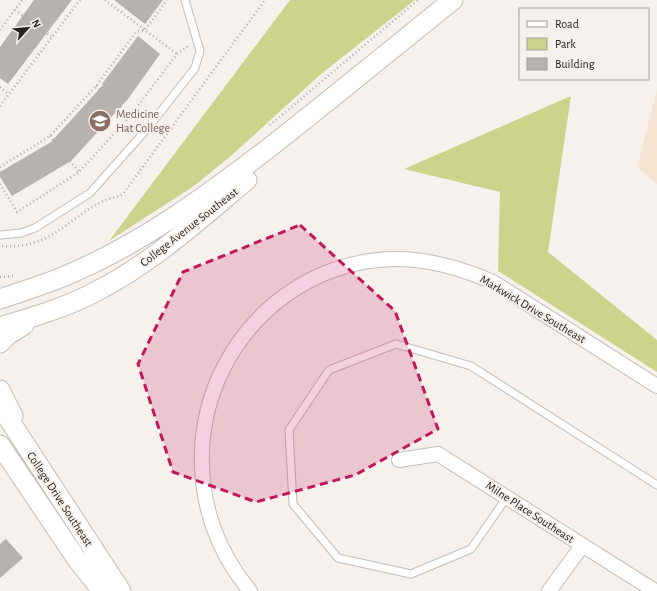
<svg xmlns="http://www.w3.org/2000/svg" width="657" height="591" viewBox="0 0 657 591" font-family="'Alegreya Sans',sans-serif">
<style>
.industrial{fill:#f6e5d3}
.green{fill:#ccd48b}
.building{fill:#b7b2ae}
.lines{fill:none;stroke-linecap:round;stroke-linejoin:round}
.lane-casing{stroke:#c3beba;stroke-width:9}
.street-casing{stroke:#c3beba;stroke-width:16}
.secondary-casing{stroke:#c3beba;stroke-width:21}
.path{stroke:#b0aca9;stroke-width:2.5;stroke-dasharray:1 3;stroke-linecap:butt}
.lane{stroke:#fff;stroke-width:7}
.street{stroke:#fff;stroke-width:14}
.secondary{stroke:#fff;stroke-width:19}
.marked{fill:#c2185b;fill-opacity:0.2;stroke:#c2185b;stroke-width:3;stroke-dasharray:8 5;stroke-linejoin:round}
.labels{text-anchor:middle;stroke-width:4;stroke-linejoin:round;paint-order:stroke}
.education-label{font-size:12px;fill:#785e54;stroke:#f6f1ed;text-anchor:start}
.street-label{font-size:12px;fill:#262423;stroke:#f6f1ed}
</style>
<rect width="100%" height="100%" fill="#f6f1ed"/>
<path class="industrial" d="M657,89v95l-20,-17z"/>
<path class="green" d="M290,0h125l-94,74 -89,81 -38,31 -85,55z
M571,96l-23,156 109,88v32l-159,-101 2,-79 -96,-23z"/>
<path class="building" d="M34,0h38l-64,84 -8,-6v-31z
M114,0h49l-18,24z
M138,36l22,18 -32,45 -57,62 -59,35 -12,-19v-5l51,-30 52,-57 -1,-1z
M6,539l17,19 -23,20v-34z"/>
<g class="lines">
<g class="lane-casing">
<path id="lane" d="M0,235l21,-2 14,-5 55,-35 57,-64 48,-61 5,-17 -15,-51
M507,497l-36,52 -60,25 -73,-16 -45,-54 -4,-74 40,-60 67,-26 75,22 186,119"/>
</g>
<g class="street-casing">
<path id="street" d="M399,460l39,-6 217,137
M250,591c-33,-39 -50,-88 -48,-140 4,-111 100,-202 213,-191 28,3 53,11 78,22l164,104
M549,591l33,-45"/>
</g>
<g class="secondary-casing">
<path id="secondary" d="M0,299c20,-7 40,-13 60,-21 79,-32 148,-83 214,-134 60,-47 119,-96 179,-144
M0,327c32,-10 65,-19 95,-35 57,-29 103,-71 152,-112
M0,343l8,-8 16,-10
M0,390l13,26
M0,406l121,185
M0,445l76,113 26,33"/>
</g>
<path class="path" d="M105,0l72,54
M15,10l37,27
M0,30l22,-30
M96,86l35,29
M0,87l9,8
M0,106l80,-106
M270,125l148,-125
M50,136l29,36
M0,167l50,-31 46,-50 40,-54 9,-2 22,-30
M0,184l17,28 62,-40 52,-57 46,-61 10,-7v-2
M2,246c49,3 62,-25 101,-45 6,-3 13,-3 20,-7l142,-194
M0,277l13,-1"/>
<use href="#lane" class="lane"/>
<use href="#street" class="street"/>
<use href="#secondary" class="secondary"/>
</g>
<path class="marked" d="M300,225l95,86 43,118 -83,46 -99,27 -83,-30 -35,-108 45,-92z"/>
<defs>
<g id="university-disc" transform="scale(1.15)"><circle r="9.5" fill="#8d6e63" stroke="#f6f1ed"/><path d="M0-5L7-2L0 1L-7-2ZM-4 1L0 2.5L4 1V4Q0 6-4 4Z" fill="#fff"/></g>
</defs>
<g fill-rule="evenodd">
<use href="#university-disc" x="100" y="121"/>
</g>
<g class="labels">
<g class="education-label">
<text x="116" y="118">Medicine<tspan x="116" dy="14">Hat College</tspan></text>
</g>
<g class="street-label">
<text transform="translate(189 227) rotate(-38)" y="4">College Avenue Southeast</text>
<text transform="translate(533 309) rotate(31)" y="4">Markwick Drive Southeast</text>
<text transform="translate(60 499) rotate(57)" y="4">College Drive Southeast</text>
<text transform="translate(530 512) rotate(33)" y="4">Milne Place Southeast</text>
</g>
</g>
<rect x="519" y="8" width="130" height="72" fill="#f6f1ed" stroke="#a39f9c"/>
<rect x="527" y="21" width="20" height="6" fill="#ffffff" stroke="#a39f9c"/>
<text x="555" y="28" font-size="12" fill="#262423">Road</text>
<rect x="527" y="38" width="20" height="12" fill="#ccd48b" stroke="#a39f9c"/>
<text x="555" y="48" font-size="12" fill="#262423">Park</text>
<rect x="527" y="58" width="20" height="12" fill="#b7b2ae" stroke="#a39f9c"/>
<text x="555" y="68" font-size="12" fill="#262423">Building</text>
<g transform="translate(28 28) rotate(63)" stroke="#f6f1ed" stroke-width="3" paint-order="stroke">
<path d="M0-3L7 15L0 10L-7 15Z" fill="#262423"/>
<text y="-6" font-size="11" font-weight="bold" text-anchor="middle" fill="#262423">N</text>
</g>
</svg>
